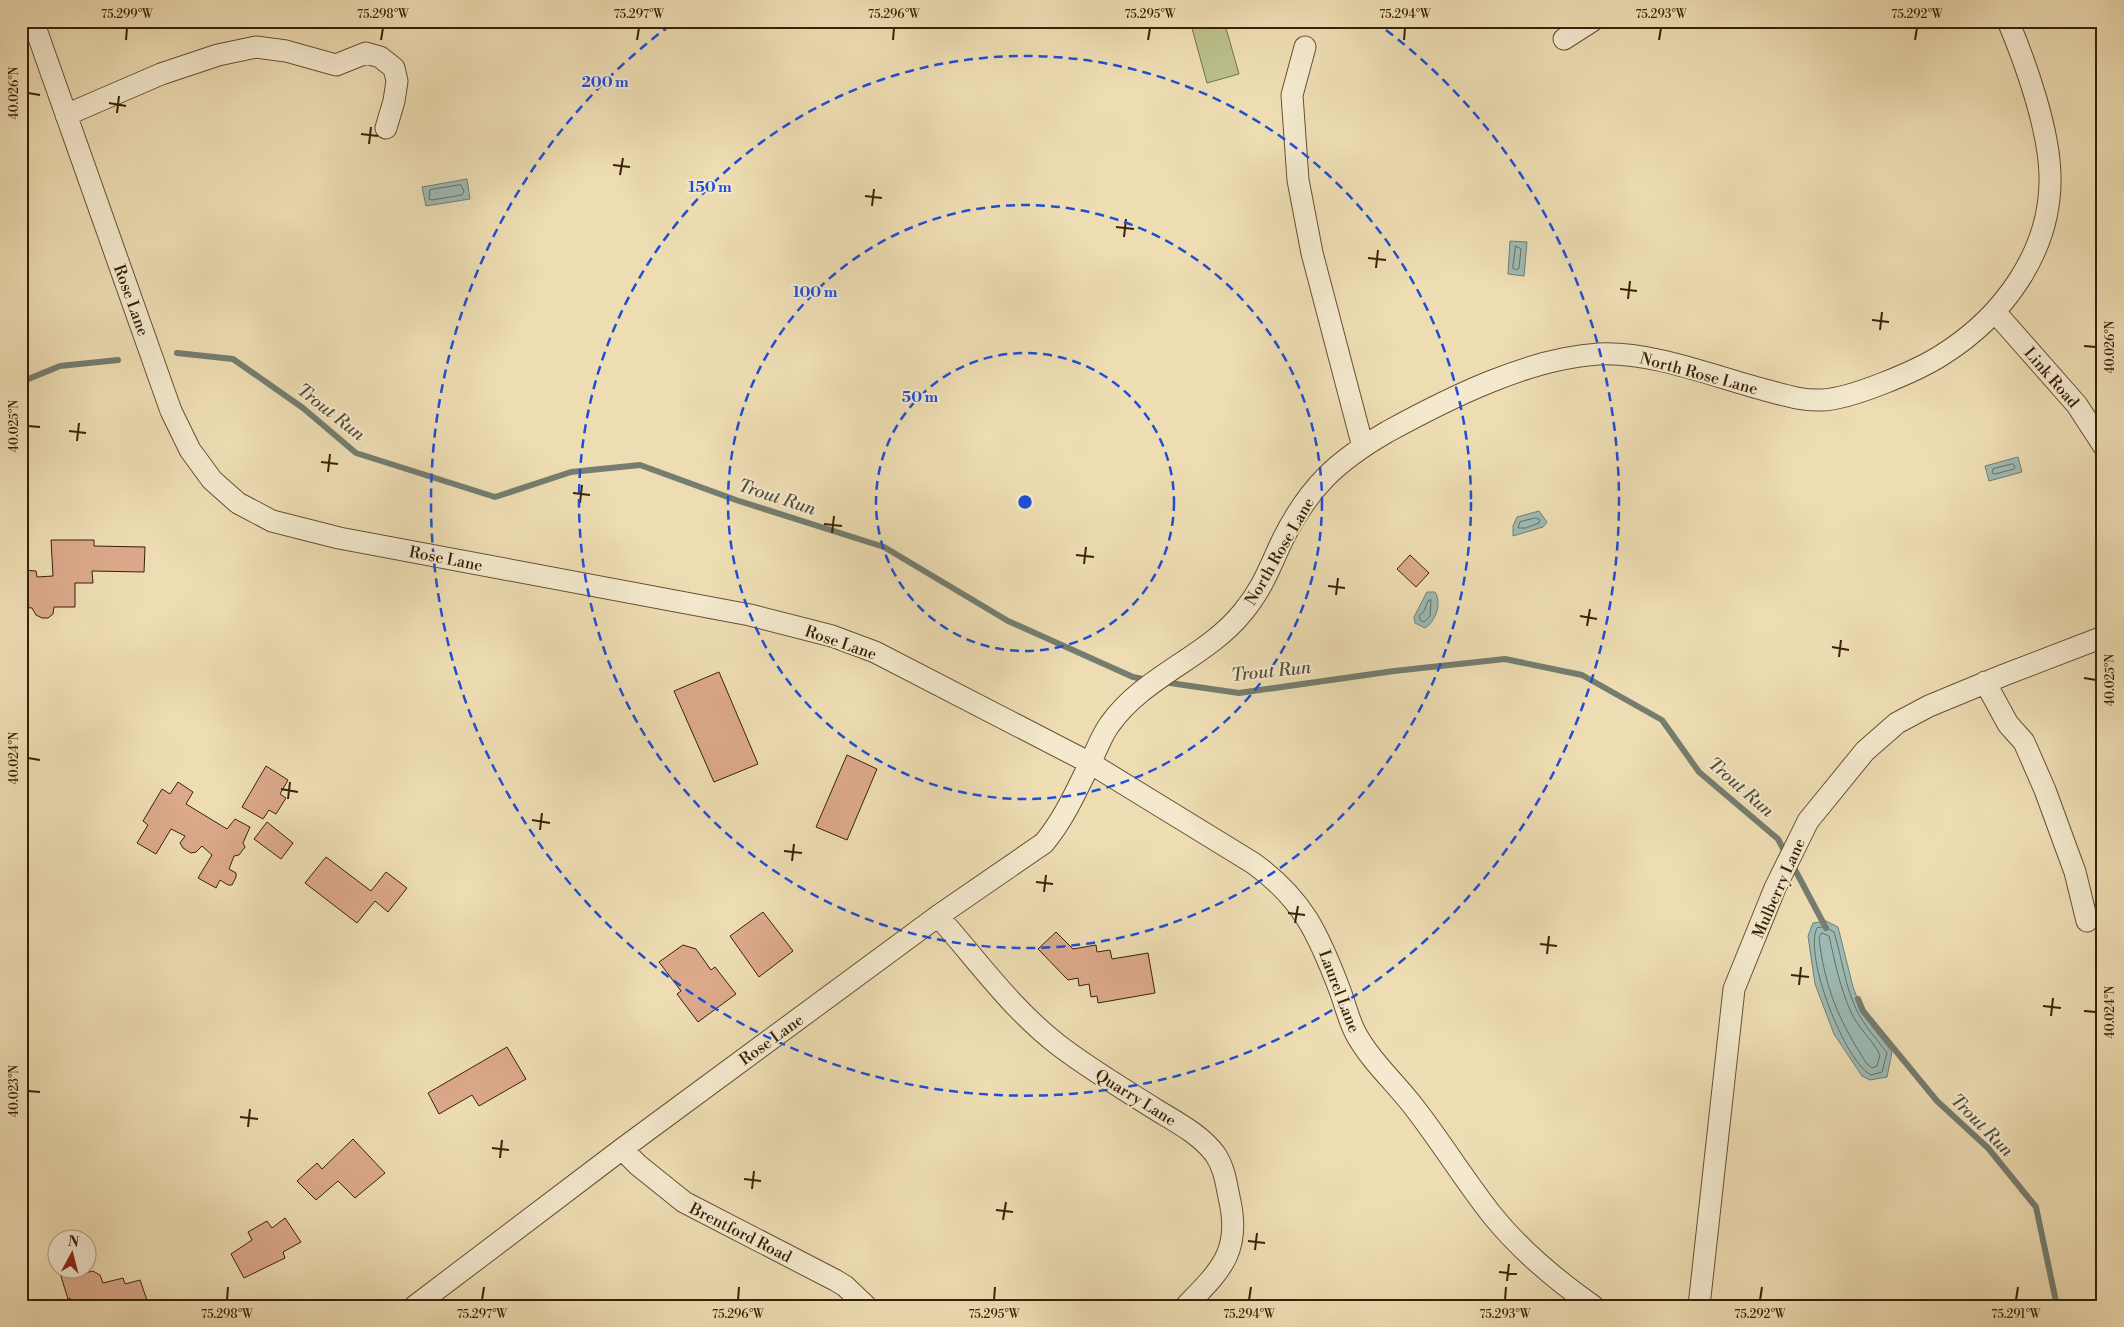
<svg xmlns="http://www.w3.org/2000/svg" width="2124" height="1327" viewBox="0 0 2124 1327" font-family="'Libre Bodoni',serif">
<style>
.green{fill:#bac08b;stroke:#79704a}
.water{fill:#9cbab5;stroke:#747d70}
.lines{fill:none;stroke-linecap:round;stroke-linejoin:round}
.shore{stroke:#6a6e5e;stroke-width:1}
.stream{stroke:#747d70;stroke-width:6}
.building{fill:#dca98b;stroke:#382108}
.minor-casing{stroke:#665033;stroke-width:23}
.minor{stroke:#f4e9ce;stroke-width:21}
.ticks{fill:none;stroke:#382108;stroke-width:2}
.ring{fill:none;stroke:#1d4ed8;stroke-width:2.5;stroke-dasharray:9 6}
.labels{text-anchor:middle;stroke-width:4;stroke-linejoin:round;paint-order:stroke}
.street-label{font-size:16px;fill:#382108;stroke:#f4e9ce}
.water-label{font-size:18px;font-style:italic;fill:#564f3c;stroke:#f4e9ce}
.centre{fill:#1d4ed8;stroke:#f4e9ce;stroke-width:2.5}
.ring-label{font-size:15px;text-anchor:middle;font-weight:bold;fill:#1d4ed8;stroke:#f4e9ce;stroke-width:4;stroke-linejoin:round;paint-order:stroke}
.neatline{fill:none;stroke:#382108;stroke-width:2}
.ticks-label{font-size:12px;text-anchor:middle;fill:#382108}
</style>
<rect width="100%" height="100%" fill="#eeddb3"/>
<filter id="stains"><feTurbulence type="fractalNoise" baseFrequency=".004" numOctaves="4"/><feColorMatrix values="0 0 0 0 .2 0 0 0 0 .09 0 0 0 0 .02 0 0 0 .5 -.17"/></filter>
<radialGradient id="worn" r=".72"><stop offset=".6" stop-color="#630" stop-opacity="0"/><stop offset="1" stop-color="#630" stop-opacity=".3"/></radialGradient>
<path class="green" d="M1190,21h34l15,53 -32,9z"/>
<path class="water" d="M467,179l3,20 -44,7 -4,-19z
M1510,241l17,1 -3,34 -16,-2z
M2018,457l4,15 -33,9 -4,-15z
M1539,511l8,11 -4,5 -30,9v-10l4,-9z
M1427,592h8c7,11 1,29 -10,36l-10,-5 -1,-6z
M1826,921l12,6 15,60 8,21 9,16 22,28 -5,25 -17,3 -8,-4 -28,-42 -19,-50 -7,-48 5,-13z"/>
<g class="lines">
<path class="shore" d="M461,185l3,7 -2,3 -30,5 -3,-1 1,-9z
M1516,246l5,3 -2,19 -2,2 -4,-2z
M2013,464l2,3 -1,2 -19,5 -3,-1 1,-4z
M1536,518l4,2 -1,3 -13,5h-8l2,-6z
M1431,600l-1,16 -6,6 -4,-2 -1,-4 5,-5 4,-10z
M1825,927l9,5c8,26 11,55 23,79 8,16 20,28 30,42l-5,19 -11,3c-26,-13 -68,-120 -54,-147z
M1822,933l7,3c6,26 11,52 22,76 7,16 21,27 29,43l-3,11 -5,2 -5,-4c-28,-43 -42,-75 -48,-126z"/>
<path class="stream" d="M177,353l56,6 70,49 53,45 139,44 76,-25 69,-7 96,35 148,47 124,74 125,56 15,3
M21,382l39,-16 58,-6
M1163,682l76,11 155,-22 111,-12 77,16 80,45 37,52 79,67 8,15
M1792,864l34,64
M1858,999l5,12 74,90 51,47 48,59 21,99"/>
</g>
<path class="building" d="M51,540h43v6l51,1 -1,25 -52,-1 1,12h-18v24h-21l-1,7 -5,4h-6l-6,-3 -4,-7 -11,-1v-37l15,1 1,6 16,-1z
M1410,555l19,18 -13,14 -19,-18z
M719,672l39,92 -44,18 -40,-91z
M847,755l30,14 -30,71 -31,-13z
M266,766l22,14 -8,14 6,4 -10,16 -7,-4 -6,9 -21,-12z
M178,782l15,10 -7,12 41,25 8,-10 15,8 -7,16 2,4 -6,8 -5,1 -5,13 7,4v4l-4,8h-4l-8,-5 -4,8 -18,-10 14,-23 -10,-9 -6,6 -5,1 -8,-5 -3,-5 5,-7 -14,-7 -15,25 -19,-11 11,-18 -5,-4 19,-32 8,5z
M267,822l26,21 -12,16 -27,-20z
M326,857l45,34 15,-19 21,16 -19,24 -13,-11 -18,22 -52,-40z
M763,912l30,39 -34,26 -29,-41z
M1056,932l17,17 23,-4 1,7 13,-2 2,9 36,-6 7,40 -57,10 -1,-7 -6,1 -2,-13 -10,2 -1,-8 -10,2 -30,-31z
M683,945l13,4 15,21 4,-3 21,27 -38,28 -21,-28 4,-3 -22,-29z
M507,1047l19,32 -47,27 -7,-11 -33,19 -11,-21z
M353,1139l32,34 -30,25 -17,-17 -22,19 -19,-19 20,-18 5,6z
M285,1218l16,24 -18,10 2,6 -41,20 -13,-24 21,-14 -4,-8 19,-11 5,7z
M59,1270h25l1,3 8,-2 7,4 3,8 20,-5 2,6 15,-4 9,26h-76l-3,-8 -2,1z"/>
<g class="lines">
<g class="minor-casing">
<path id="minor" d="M33,21l138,390 19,39 22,30 26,23 34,18 67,17 411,77 82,21 43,16 215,111 163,100c49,35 65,70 86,125 6,15 9,31 17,46 16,29 42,51 61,77 26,34 49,71 75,104 29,36 64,65 101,91
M1564,39l28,-18
M1305,47l-13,48 6,85 14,73 51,194
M66,115l95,-41 57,-19 38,-8 30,4 50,14 30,-12 14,4 14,11 3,13 -3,20 -8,27
M1995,312l82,93 26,40
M1985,682l23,42 16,18 21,48 30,82 12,49
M938,916c38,43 74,93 119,128 31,24 65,44 98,65 21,13 45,25 60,45 9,13 11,28 14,43 13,54 -8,73 -43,109
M622,1149l16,16 46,37 151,78 10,6 21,20
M415,1306l207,-157 316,-233 106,-73c21,-25 34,-56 49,-86 5,-11 10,-24 17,-33 34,-48 97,-67 133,-112 20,-24 27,-46 40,-73 26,-52 54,-78 104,-107 62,-34 142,-74 212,-78 53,-3 119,24 170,37 18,5 35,10 53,9 29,-1 95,-29 120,-45 62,-39 110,-105 108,-180 -1,-46 -24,-111 -42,-154
M1699,1306l35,-317 41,-101 33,-67 57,-70 32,-28 32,-17 75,-31 99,-38"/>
</g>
<use href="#minor" class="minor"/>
</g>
<path class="ticks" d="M126,40l1,-12M381,40l2,-12M637,40l2,-12M893,40l1,-12M1148,40l2,-12M1404,40l1,-12M1659,40l2,-12M1915,40l2,-12M28,93l12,2M109,103l17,3M117,113l2,-17M361,134l17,2M369,144l2,-17M613,165l17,2M620,175l3,-17M865,196l17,2M872,206l2,-17M1116,227l18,2M1124,237l2,-18M1368,258l18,2M1376,268l2,-18M1620,289l17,2M1628,299l2,-18M1872,320l17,2M1880,330l2,-18M2084,346l12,1M28,426l12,1M69,431l17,2M77,441l2,-18M321,462l17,2M328,472l2,-18M573,493l17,2M580,503l2,-18M824,524l18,2M832,533l2,-17M1076,555l18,2M1084,564l2,-17M1328,586l17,2M1336,595l2,-17M1580,616l17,3M1587,626l3,-17M1832,647l17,3M1839,657l2,-17M2084,678l12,2M28,758l12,2M281,789l17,3M288,799l2,-17M532,820l18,3M540,830l2,-17M784,851l18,2M792,861l2,-17M1036,882l17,2M1044,892l2,-17M1288,913l17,2M1295,923l3,-17M1540,944l17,2M1547,954l2,-18M1791,975l18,2M1799,985l2,-18M2043,1006l18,2M2084,1011l12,1M2051,1016l2,-18M28,1091l12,1M240,1117l18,2M248,1127l2,-18M492,1148l17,2M500,1158l2,-18M744,1179l17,2M752,1189l2,-18M996,1210l17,2M1003,1220l3,-18M1248,1241l17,2M1255,1250l2,-17M1499,1272l18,2M1507,1281l2,-17M227,1300l1,-13M482,1300l2,-13M738,1300l1,-13M994,1300l1,-13M1249,1300l2,-13M1505,1300l1,-13M1760,1300l2,-13M2016,1300l2,-13"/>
<g class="ring">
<circle cx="1025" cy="502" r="149"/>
<circle cx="1025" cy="502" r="297"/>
<circle cx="1025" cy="502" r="446"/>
<path d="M1374 21A594 594 0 1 1 676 21"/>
</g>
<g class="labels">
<g class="street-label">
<text transform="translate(132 300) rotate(70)" y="6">Rose Lane</text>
<text transform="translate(1699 373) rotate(15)" y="6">North Rose Lane</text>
<text transform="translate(2052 377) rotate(49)" y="6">Link Road</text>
<text transform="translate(1279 551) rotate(-60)" y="6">North Rose Lane</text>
<text transform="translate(446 558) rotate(11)" y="6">Rose Lane</text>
<text transform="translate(841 642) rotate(19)" y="6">Rose Lane</text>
<text transform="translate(1778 888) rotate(-66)" y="6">Mulberry Lane</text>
<text transform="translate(1340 991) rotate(69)" y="6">Laurel Lane</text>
<text transform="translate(771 1039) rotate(-36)" y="6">Rose Lane</text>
<text transform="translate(1136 1097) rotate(32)" y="6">Quarry Lane</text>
<text transform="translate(741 1232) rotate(27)" y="6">Brentford Road</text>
</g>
<g class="water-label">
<text transform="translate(331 412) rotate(38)" y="6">Trout Run</text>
<text transform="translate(777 497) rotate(18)" y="6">Trout Run</text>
<text transform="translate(1271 671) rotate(-6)" y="6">Trout Run</text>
<text transform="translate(1741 787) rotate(41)" y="6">Trout Run</text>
<text transform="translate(1982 1125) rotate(45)" y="6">Trout Run</text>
</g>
</g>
<circle cx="1025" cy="502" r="8" class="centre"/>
<g class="ring-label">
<text x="605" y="87">200 m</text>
<text x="710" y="192">150 m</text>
<text x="815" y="297">100 m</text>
<text x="920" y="402">50 m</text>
</g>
<rect width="2124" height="1327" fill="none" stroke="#eeddb3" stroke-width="55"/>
<g transform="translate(72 1254) rotate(7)"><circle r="24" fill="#f4e9ce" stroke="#a9997f"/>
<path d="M0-4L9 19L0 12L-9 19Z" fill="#8f2418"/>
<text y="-8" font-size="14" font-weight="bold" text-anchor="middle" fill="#382108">N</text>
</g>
<rect x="28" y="28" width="2068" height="1272" class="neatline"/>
<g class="ticks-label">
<text x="127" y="18">75.299°W</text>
<text x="383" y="18">75.298°W</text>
<text x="639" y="18">75.297°W</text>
<text x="894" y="18">75.296°W</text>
<text x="1150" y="18">75.295°W</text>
<text x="1405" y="18">75.294°W</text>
<text x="1661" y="18">75.293°W</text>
<text x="1917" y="18">75.292°W</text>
<text transform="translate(14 93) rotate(-90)" y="4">40.026°N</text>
<text transform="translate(2110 347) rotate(-90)" y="4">40.026°N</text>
<text transform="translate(14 426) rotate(-90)" y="4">40.025°N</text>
<text transform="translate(2110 680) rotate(-90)" y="4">40.025°N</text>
<text transform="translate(14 758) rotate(-90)" y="4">40.024°N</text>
<text transform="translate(2110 1012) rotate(-90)" y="4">40.024°N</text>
<text transform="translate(14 1091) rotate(-90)" y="4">40.023°N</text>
<text x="227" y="1318">75.298°W</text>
<text x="482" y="1318">75.297°W</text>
<text x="738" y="1318">75.296°W</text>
<text x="994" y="1318">75.295°W</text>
<text x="1249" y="1318">75.294°W</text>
<text x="1505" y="1318">75.293°W</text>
<text x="1760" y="1318">75.292°W</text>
<text x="2016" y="1318">75.291°W</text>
</g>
<rect width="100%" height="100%" filter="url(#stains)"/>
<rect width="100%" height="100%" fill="url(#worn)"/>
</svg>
